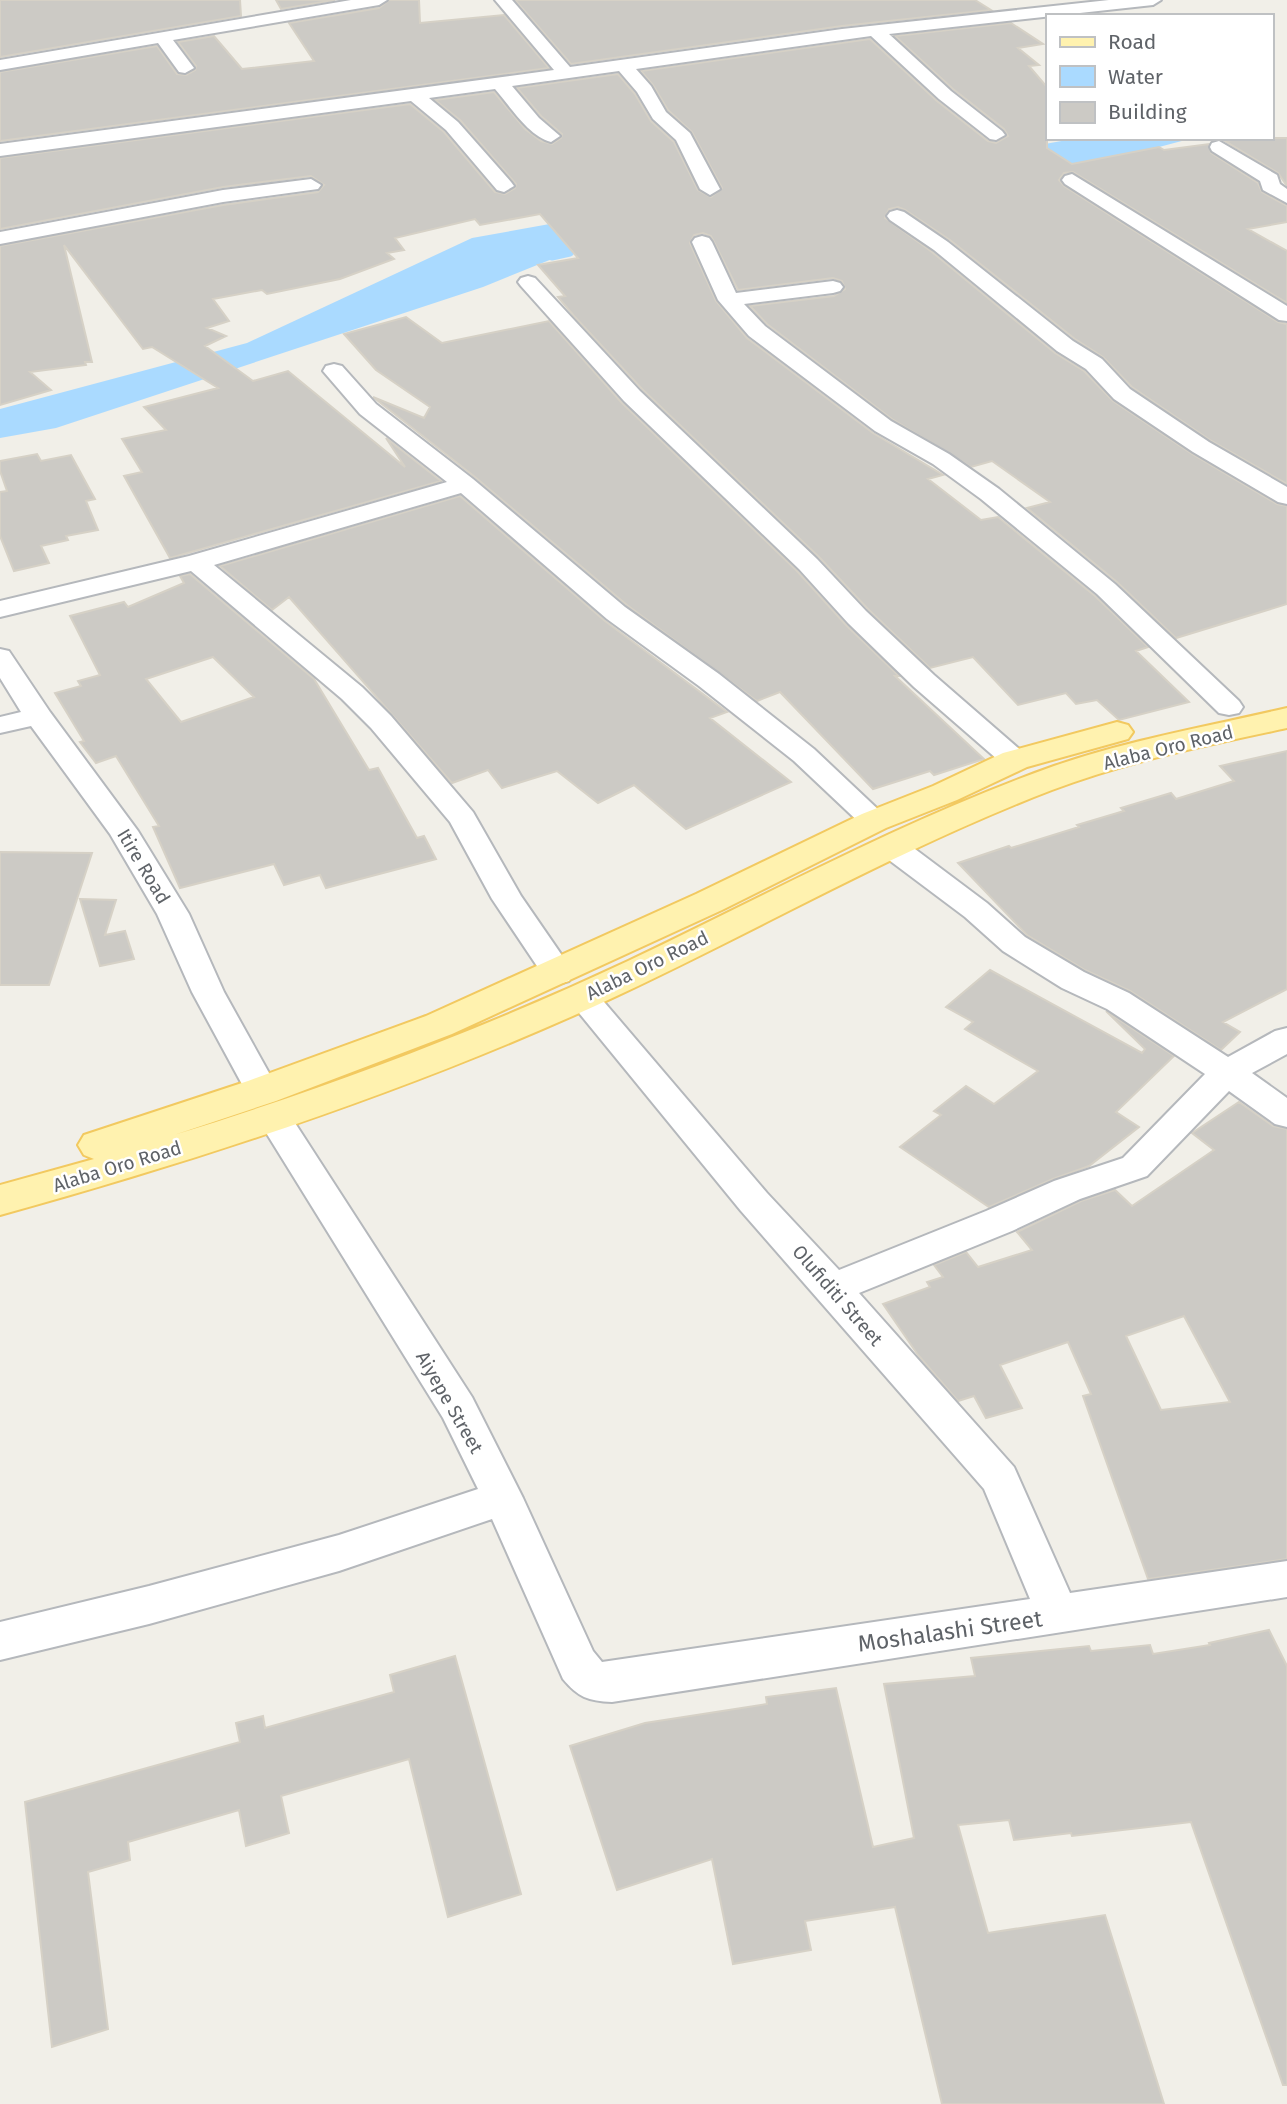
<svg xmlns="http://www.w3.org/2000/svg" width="1287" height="2104" viewBox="0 0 1287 2104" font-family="'Fira Sans',sans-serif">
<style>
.water{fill:#aadaff}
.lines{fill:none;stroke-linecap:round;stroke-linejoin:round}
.stream-far1{stroke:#aadaff;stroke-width:5}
.stream{stroke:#aadaff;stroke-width:7}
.building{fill:#cccac5;stroke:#d6d1c6;stroke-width:2;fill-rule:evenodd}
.minor-casing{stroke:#b5b8bc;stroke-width:4}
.major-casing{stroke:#f2c960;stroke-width:4}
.minor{fill:#fff;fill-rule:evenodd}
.major{fill:#fff2af;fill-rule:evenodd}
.labels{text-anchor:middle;stroke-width:5;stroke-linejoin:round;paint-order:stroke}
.street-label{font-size:19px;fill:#5f6368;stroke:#fff}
.near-street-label{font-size:23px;fill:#5f6368;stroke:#fff}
</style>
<rect width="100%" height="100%" fill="#f1efe8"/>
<path class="water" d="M1078,138h115l-200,53 -323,40 -108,24 -79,32 -427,141 -56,10v-29l247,-66 225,-105 133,-24 242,-34z"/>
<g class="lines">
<path class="stream-far1" d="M563,254l22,-5"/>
<path class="stream" d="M552,257l18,-4"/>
</g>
<path class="building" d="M0,0h240l1,16 -241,41z
M276,0h59l-54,9z
M389,0h30l1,23 84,-8 45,53 -549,73v-69l157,-26 20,28 9,1 9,-5 1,-4 -18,-24 36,-6 28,33 72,-8 -25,-38 90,-15z
M515,0h460l16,10 -149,16 -271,38z
M1011,23l32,21 -25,4 21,17 -10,1 18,21v61l25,16 87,-17 5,3 45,-6 2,9 47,30 4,9 25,14v16l-39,7 39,22v52l-214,-131 -9,1 -5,7 5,6 214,136 9,2v160l-77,-44 -78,-53 -29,-30 -28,-18 -125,-99 -45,-30 -7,-3 -9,2 -4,9 47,34 123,101 29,18 29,30 79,53 85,50 10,2v98l-111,34 -59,-56 -90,-74 23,-6 -58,-41 -21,6 -79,-48 -125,-95 -17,-18 84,-10 11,-7 -3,-8 -9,-3 -95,12 -27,-54 -8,-3 -9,2 -4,8 26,58 31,37 126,95 70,42 -15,4 53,41 17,-3 97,79 53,51 -12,4 53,51 -70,18 -22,-20 -21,4 -10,-11 -48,12 -45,-48 -43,11 -62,-59 -49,-52 -177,-168 -68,-73 -16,-19 7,-1 -27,-31 40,-7 -38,-44 -60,11 -5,-6 -80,19 9,12 -17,3 7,6 -54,20 -73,15 -5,-4 -49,9 16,22 -22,7 19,8 -21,10 48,35 35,-10 117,96 -19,-29 55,43 -271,77 -46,-82 18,-4 -20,-33 44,-9 -22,-23 74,-19 -66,-41 -9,2 -79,-104 28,117h-7l1,3 -56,7 21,18 -51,15v-159l223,-41 95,-13 6,-7 -13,-9 -88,11 -223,42v-71l410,-54 34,28 51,60 10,2 10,-6 1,-4 -56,-64 -25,-20 59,-8 31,37 16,12 11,3 9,-6 1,-4 -21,-18 -24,-28 101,-14 17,20 16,27 23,21 24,48 13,7 11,-9 -30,-56 -24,-22 -15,-25 -12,-14 229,-32 67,62 51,40 8,2 12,-7 -4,-7 -51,-40 -58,-53z
M1246,138h41v48l-9,-13 -53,-32z
M406,317l36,26 107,-22 73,82 175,168 49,54 53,51h-4l89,83 -50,16 -4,-4 -57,18 -93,-97 -23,9 -130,-96 -152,-128 -102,-80 51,21 6,-11 -54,-37 -32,-36z
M37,454l4,7 30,-6 24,44 -9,2 12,29 -32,6 2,4 -27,6 8,17 -35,8 -14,-35v-44l7,-1 -7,-20v-10z
M460,496l145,125 122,91 -17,6 81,64 -105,47 -52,-44 -36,18 -41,-32 -55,17 -14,-18 -36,13 -163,-186 -17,13 -52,-44z
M190,574l124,105 55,91 9,-2 39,70 7,-2 12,23 -110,29 -6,-13 -36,10 -10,-21 -94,24 -27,-61 6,-1 -43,-70 -20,7 -16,-21 4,-1 -29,-48 26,-7 -3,-5 22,-6 -30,-59 54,-14 4,5 56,-24 -4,-7zM213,657l41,40 -73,25 -35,-43z
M1287,751v238l-64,33 17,10 -19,18 -91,-59 -45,-21 -58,-35 -69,-72 51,-17 2,2 68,-21 -2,-2 47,-14 -3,-3 50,-15 5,6 58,-18 -14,-15z
M0,852l92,1 -43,132h-49z
M80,899l36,1 -11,35 20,-4 9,28 -34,7z
M990,970l152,83 3,-4 -39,-38 68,45 -58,56 23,15 -50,39 -36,13 -64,28 -89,-60 41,-32 -7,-4 32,-25 28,18 44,-33 -73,-42 8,-7 -27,-15z
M1239,1102l34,24 14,3v430l-139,20 -65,-183 8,-2 -23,-52 -68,23 22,43 -36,10 -12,-22 -16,5 -40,-46 -35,-51 47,-17 -3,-5 16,-5 -9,-12 32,-13 12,15 54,-17 -15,-18 64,-31 34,-11 17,16 82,-56 -22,-17zM1184,1316l46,86 -69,8 -35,-74z
M1269,1630l18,36v419h-4l-92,-263 -119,14 -1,-3 -57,7 -5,-20 -51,5 30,108 117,-18 59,189h-222l-47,-197 -90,14 6,29 -78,14 -21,-105 -95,31 -47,-144 75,-23 122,-19 -1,-7 70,-9 37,159 41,-9 -30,-154 91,-8 -4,-18 118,-12 2,5 59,-6 3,9 57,-9 -1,-2z
M455,1656l66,238 -73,23 -39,-158 -128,37 8,37 -43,13 -7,-36 -111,32 2,18 -42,12 20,157 -56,18 -27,-245 215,-60 -4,-19 27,-7 2,12 129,-36 -4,-17z"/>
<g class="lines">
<g class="minor-casing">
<path id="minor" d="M351,0h36l-8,5 -206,35 21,28 -9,5 -6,-1 -21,-29 -158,27v-10z
M495,0h17l58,67 272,-38 267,-29h52l-8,5 -264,29 62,57 51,40 3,4 -9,5 -6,-1 -51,-40 -68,-63 -235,33 15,17 15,26 24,21 30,56 -10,6 -10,-6 -24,-49 -23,-21 -16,-27 -18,-21 -107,15 27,32 21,18 -9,6c-23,-6 -41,-36 -56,-53l-66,9 29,24 53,60 3,4 -10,6 -7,-2 -51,-60 -35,-29 -411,55v-12l554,-74z
M1219,141l58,34 3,9 7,5v14l-24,-13 -3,-9 -48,-30 -2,-4 2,-4z
M1072,174l215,132v15l-8,-1 -214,-136 -3,-4 3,-4z
M311,179l10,6 -3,4 -95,13 -223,42v-12l223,-42z
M897,210l7,2 44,30 125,99 29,18 28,30 79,53 78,45v17l-9,-2 -85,-50 -79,-53 -28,-30 -29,-18 -123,-101 -44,-30 -3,-4 3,-4z
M702,236l7,2 3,4 24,51 97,-12 7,2 3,4 -3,4 -7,2 -89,11 21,22 126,95 58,33 50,35 116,95 124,117 4,6 -4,6 -10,2 -10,-2 -122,-119 -116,-95 -48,-35 -58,-33 -126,-95 -31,-36 -26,-58 3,-4z
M528,276l7,2 105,113 177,168 49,52 68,64 91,79 4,6 -4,6 -10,3 -10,-3 -91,-79 -66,-64 -49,-54 -175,-168 -103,-115 -3,-4 3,-4z
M334,364l8,2 34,38 97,75 152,128 94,67 95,75 70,66 5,6 -5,6 -10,3 -10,-3 -70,-66 -95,-75 -92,-67 -146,-126 -247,72 148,122 29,29 82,96 48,84 53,77 -5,8 -11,3 -11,-3 -55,-82 -42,-77 -79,-94 -29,-29 -151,-128 -191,46v-16l189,-45 258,-74 -87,-68 -37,-43 3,-5z
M0,649l9,2 41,61 88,119 51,83 35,78 55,99 -5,8 -12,4 -12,-4 -58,-107 -35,-78 -47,-80 -79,-108 -31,7v-16l21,-5 -21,-34z
M892,838l11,2 84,63 38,34 59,35 45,21 99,64 47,-26 12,-3v26l-35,19 35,25v29l-12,-3 -46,-33 -82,85 -67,23 -68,32 -153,62 155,174 56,126 217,-32v36l-675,105c-24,-1 -34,-5 -49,-23l-71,-160 -153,52 -190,53 -149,36v-38l149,-36 190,-51 139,-46 -35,-71 -186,-300 5,-9 12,-3 12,3 186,288 51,101 70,153 9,11 428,-63 -46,-110 -243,-278 -175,-214 5,-8 11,-3 11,3 174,204 72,77 147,-59 68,-30 69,-23 82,-84 -98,-65 -45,-21 -59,-37 -38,-34 -84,-63 -4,-7 4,-7z"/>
</g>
<g class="major-casing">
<path id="major" d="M1287,708v20c-79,17 -159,33 -235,62 -157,60 -304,146 -457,216 -192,87 -392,153 -595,209v-30l94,-26 -10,-4 -6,-10 6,-10 164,-54 178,-65 270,-122 166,-80 71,-28 70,-33 114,-31 11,3 5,7 -5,7 -101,28 -70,33 -71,28 -164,82 -270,124 -176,67 -102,34c155,-48 307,-105 454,-174 141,-67 279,-143 426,-195 75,-26 155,-40 233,-58z"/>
</g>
<use href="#minor" class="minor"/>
<use href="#major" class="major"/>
</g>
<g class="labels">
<g class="street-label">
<text transform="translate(1168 747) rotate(-14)" y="7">Alaba Oro Road</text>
<text transform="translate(144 866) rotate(59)" y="7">Itire Road</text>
<text transform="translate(647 965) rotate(-26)" y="7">Alaba Oro Road</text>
<text transform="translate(117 1166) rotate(-17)" y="7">Alaba Oro Road</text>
<text transform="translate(838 1295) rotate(49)" y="7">Olufiditi Street</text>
<text transform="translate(450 1402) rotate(60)" y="7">Aiyepe Street</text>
</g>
<g class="near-street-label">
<text transform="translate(950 1631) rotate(-8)" y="8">Moshalashi Street</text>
</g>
</g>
<rect x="1046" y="14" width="228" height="126" fill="#ffffff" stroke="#bfc1c3" stroke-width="2"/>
<rect x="1060" y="37" width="35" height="10" fill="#fff2af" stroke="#bfc1c3" stroke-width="2"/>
<text x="1108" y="49" font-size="21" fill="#5f6368">Road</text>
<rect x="1060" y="66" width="35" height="21" fill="#aadaff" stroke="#bfc1c3" stroke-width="2"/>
<text x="1108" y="84" font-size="21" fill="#5f6368">Water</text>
<rect x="1060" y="102" width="35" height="21" fill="#cccac5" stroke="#bfc1c3" stroke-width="2"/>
<text x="1108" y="119" font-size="21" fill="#5f6368">Building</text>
</svg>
